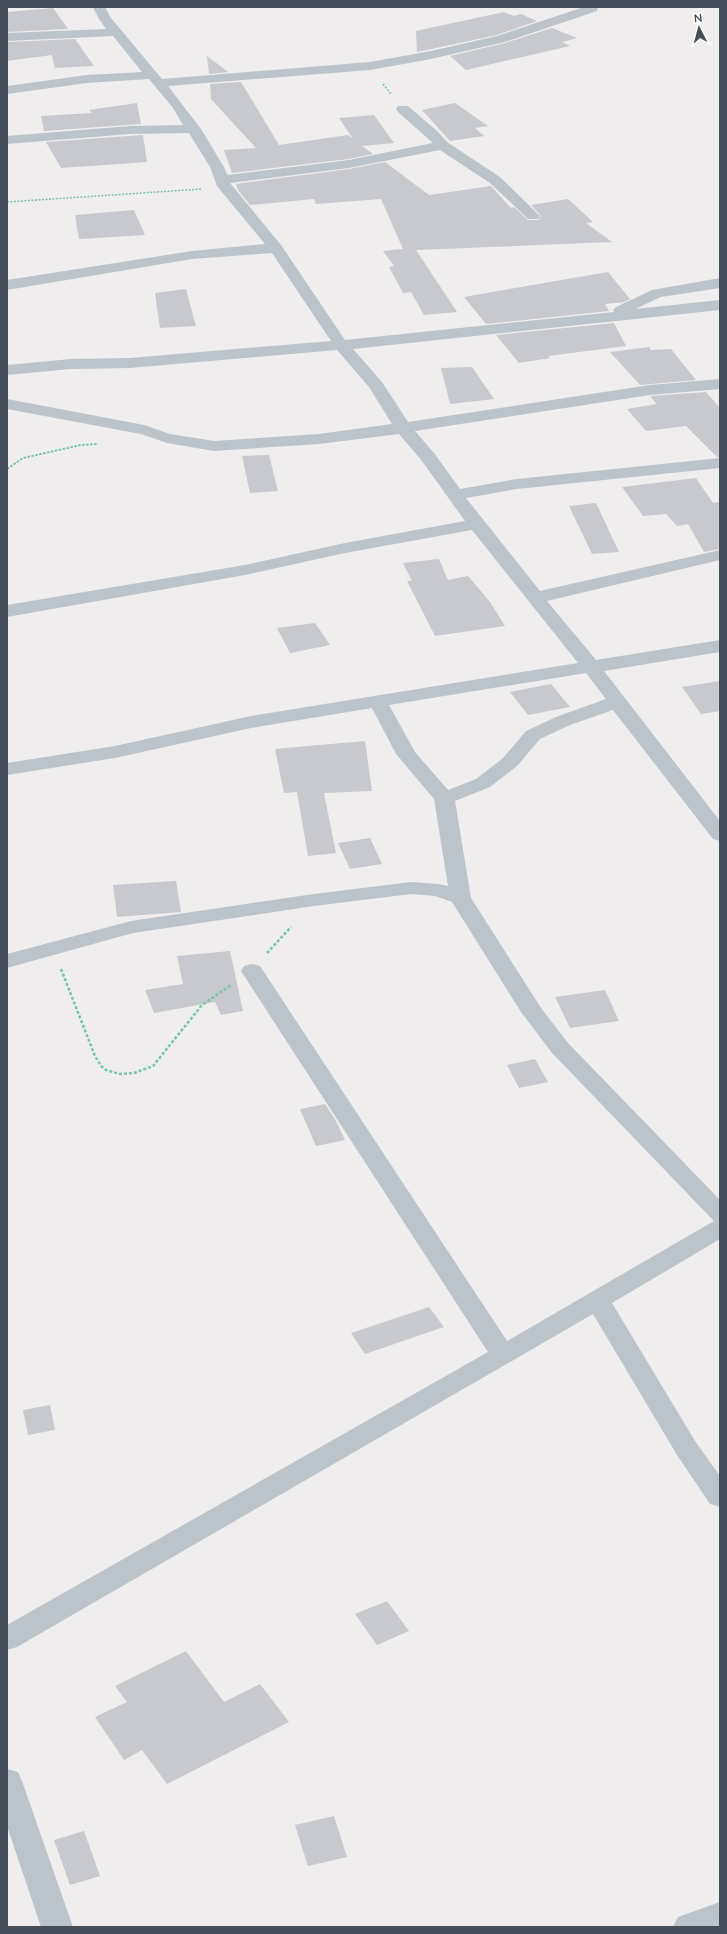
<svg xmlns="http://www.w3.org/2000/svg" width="727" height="1934" viewBox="0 0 727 1934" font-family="Lato,sans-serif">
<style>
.building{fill:#c7c9cf}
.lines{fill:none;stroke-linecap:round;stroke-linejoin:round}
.path-far2{stroke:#77c7a2;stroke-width:1.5;stroke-dasharray:2 1.5;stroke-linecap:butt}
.path-far1{stroke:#77c7a2;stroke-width:2;stroke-dasharray:2.5 1.5;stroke-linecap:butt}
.path{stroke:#77c7a2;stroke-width:2.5;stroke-dasharray:3 2;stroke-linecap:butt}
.minor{fill:#bcc4cb;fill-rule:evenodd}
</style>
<rect width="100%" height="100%" fill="#efeded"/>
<path class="building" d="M53,8l15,21 -61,3v-20z
M504,12l10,4 7,-2 16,7 -40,14 -80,17 -1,-21z
M552,28l25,10 -15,4 8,4 -104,24 -16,-14 55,-13z
M75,39l19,27 -39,2 -3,-13 -45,6v-19z
M207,56l21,16 -19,2z
M241,82l38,63 69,-10 5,4 -14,-21 35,-3 20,28 -32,3 11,8 -24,5 -117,14 -8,-23 32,-2 -45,-49 -1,-15z
M137,103l4,21 -97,7 -3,-15 51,-3 -3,-3z
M455,103l33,23 -13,2 9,8 -34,5 -28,-31z
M143,135l4,27 -86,6 -15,-26z
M385,162l44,33 62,-9 20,22 3,-1 14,13h10l3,-4 -10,-11 37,-6 25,23 -7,1 26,19 -196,8 41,62 -33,3 -13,-23 -8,1 -14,-26 5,-1 -11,-15 20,-2 -22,-50 -65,5 -2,-5 -64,6 -12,-15 -2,-6 113,-15z
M134,210l11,25 -66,4 -4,-24z
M608,272l22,27 -6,3 -19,2 4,7 -123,13 -22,-27z
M186,289l10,37 -36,2 -5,-35z
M614,323l12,23 -78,10 2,2 -31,5 -23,-28z
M649,347l2,3 20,-1 25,31 -56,5 -30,-33z
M472,367l22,32 -44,5 -9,-36z
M706,392l14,16v49h-3l-31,-31 -40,5 -19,-22 30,-5 -7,-8z
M269,455l9,36 -28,2 -8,-37z
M696,478l17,25 7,-1v47l-16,3 -16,-28 -11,2 -11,-12 -23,2 -21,-29z
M596,503l23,49 -27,2 -23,-48z
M439,559l9,21 20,-4 22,26 15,24 -70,10 -28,-55h5l-9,-18z
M315,623l15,22 -40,8 -13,-25z
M720,681v30l-19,3 -19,-27z
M551,684l19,23 -42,8 -18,-23z
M365,741l7,50 -48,2 12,60 -28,3 -11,-64 -13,1 -9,-44z
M370,838l12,26 -32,5 -12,-26z
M176,881l5,31 -64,5 -4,-32z
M230,951l13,60 -22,4 -6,-13 -61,11 -9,-23 38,-6 -6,-28z
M605,990l14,31 -49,7 -15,-31z
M535,1059l13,23 -29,6 -12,-23z
M325,1104l10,15 10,21 -29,6 -16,-37z
M429,1307l15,20 -79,27 -14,-21z
M50,1405l5,25 -27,5 -5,-25z
M387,1601l22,30 -32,14 -22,-31z
M186,1651l38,51 36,-18 29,38 -122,62 -25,-34 -18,10 -29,-43 32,-15 -12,-16z
M334,1816l13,41 -39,9 -13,-41z
M84,1831l16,45 -30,9 -16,-45z"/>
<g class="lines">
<path class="path-far2" d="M383,84l8,10
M7,202l195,-13"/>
<path class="path-far1" d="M7,469l16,-11 58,-13 17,-1"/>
<path class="path" d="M267,953l24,-26
M61,969l34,87 6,10 5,4 14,4 14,-1 19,-7 49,-61 29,-20"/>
<path class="minor" d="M93,7h12l6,11 51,61 208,-17 61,-11 66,-15 87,-29h14l-1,4 -92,31 -74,17 -61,11 -202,16 33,43 23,38 3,8 122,-15 84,-17 -35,-31 -2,-3 2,-3h10l30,26 9,10 53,35 40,39 -2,3h-10l-38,-36 -50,-33 -91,18 -119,15 51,62 64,95 269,-28 -1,-2 3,-3 36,-17 68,-12v10l-59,9 -26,12 85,-9v10l-367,39 29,33 26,40 242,-37 70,-6v10l-70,6 -235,36 19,22 26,36 57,-10 203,-21v10l-203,21 -51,9 74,93 180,-41v10l-173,41 49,59 124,-20v12l-116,19 116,150v20l-7,-2 -100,-129 -43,15 -30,14 -23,27 -27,21 -35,14 16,97 70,110 27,35 152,157v39l-108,64 83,138 25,35v31l-10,-3 -33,-49 -84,-141 -576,333 -10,3v-25l481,-273 -247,-381 3,-5 8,-2 8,2 247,375 207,-120 -162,-168 -31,-41 -69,-110 -17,-6 -24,-2 -97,12 -181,27 -126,35v-14l124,-33 183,-27 97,-12 27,2 10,2 -14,-87 -38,-45 -24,-46 -121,20 -136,30 -108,17v-12l108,-17 136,-30 327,-53 -106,-133 -127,23 -100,22 -238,42v-12l238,-40 100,-22 120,-22 -43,-60 -23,-27 -80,10 -105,7 -47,-8 -26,-9 -134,-25v-10l137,26 26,9 44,7 105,-7 73,-10 -23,-37 -32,-37 -207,18 -59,1 -64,6v-10l64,-6 59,-1 201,-17 -59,-88 -80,6 -185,31v-10l185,-29 73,-7 -48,-58 -7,-19 -21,-34 -59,1 -123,10v-8l123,-10 53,-1 -10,-17 -24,-29 -62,4 -80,11v-8l80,-11 55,-3 -29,-36 -106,5v-8l99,-4 -7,-10zM586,673l20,26 -50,18 -30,14 -23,27 -27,21 -28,11 -33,-38 -26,-47z
M7,1769l11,3 4,9 51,146h-32l-34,-101z
M720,1902v25h-47l5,-10z"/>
</g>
<rect width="727" height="1934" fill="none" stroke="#464f59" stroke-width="16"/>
<g transform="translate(699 28) rotate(354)" stroke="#ffffff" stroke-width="3" paint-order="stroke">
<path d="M0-3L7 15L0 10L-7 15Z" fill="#464f59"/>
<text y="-6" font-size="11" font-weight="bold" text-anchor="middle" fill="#464f59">N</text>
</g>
</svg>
